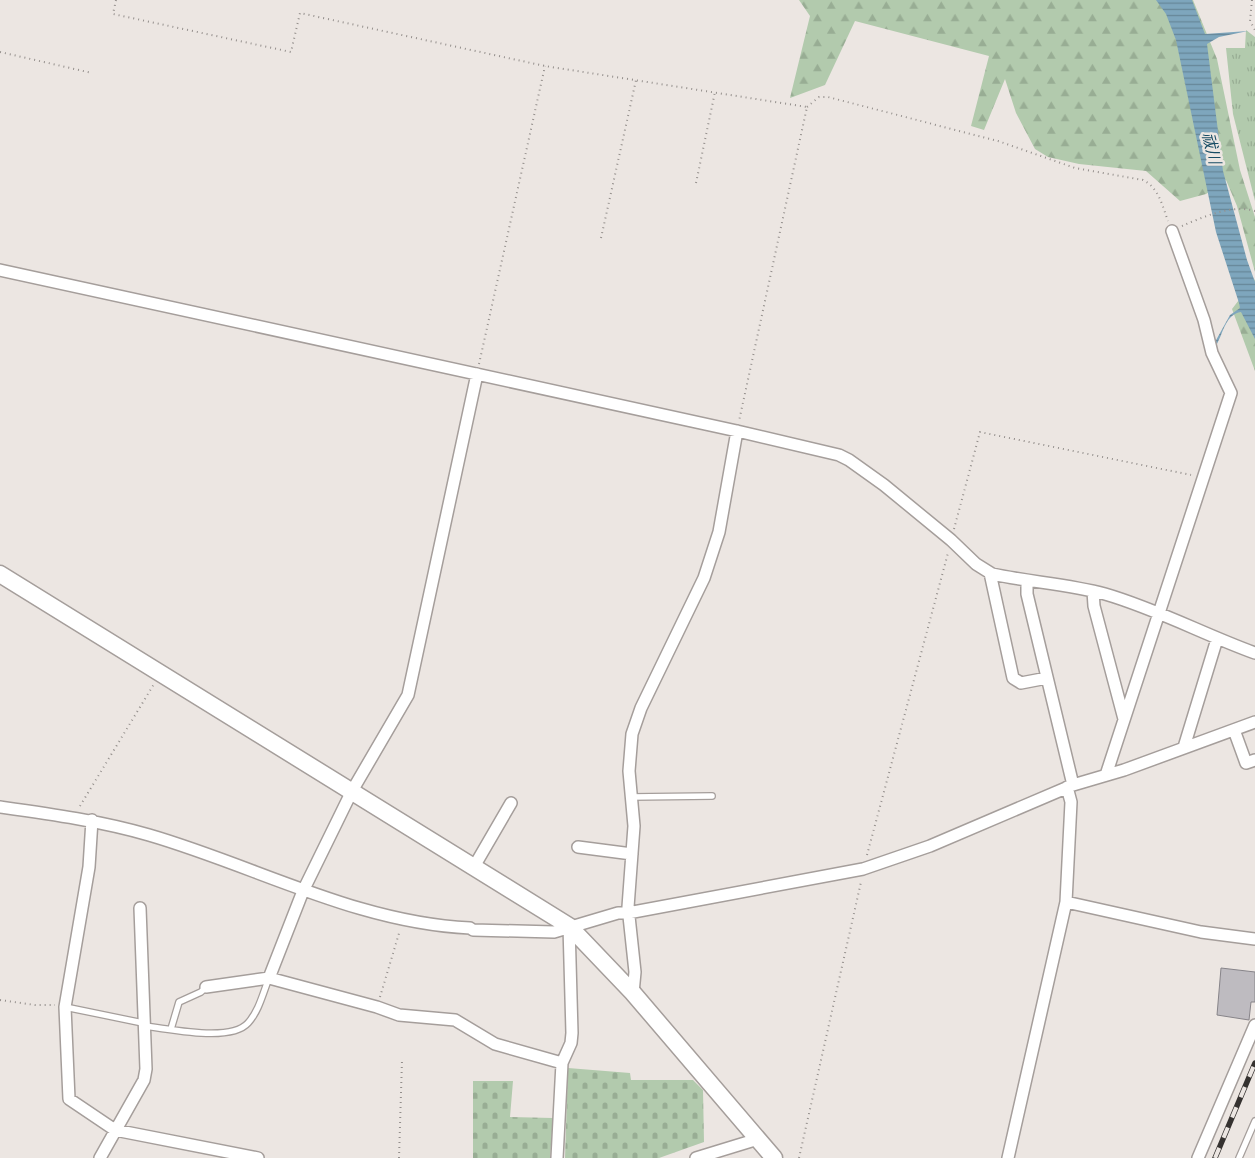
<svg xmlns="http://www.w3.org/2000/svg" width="1255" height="1158" viewBox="0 0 1255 1158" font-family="'Sofia Sans Condensed','Noto Sans JP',sans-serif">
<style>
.forest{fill:url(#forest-firs)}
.cemetery{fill:url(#cemetery-stones)}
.park{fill:url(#park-tufts)}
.water{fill:url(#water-rules)}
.building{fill:#bebbc0;stroke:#878489}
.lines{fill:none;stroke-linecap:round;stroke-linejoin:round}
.lane-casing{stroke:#a59e9b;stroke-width:8}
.street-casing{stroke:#a59e9b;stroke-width:14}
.secondary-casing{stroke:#a59e9b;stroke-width:19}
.path{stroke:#948f8c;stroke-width:2;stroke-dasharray:1 4;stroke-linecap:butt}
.lane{stroke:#fff;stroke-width:5.5}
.street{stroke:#fff;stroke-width:11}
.secondary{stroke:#fff;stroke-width:16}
.rail-casing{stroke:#353230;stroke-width:5.5}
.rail{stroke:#ece6e2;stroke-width:4;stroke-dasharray:11;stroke-linecap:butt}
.labels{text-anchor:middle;stroke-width:5;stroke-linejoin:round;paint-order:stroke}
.water-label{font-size:16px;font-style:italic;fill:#184c64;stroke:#ece6e2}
</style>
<defs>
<pattern id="forest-firs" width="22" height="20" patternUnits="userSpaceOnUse" patternTransform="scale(1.25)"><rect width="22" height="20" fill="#b2caad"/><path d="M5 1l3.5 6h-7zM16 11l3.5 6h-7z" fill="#98ad94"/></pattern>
<pattern id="cemetery-stones" width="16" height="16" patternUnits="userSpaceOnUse" patternTransform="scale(1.25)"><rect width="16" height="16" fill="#b2caad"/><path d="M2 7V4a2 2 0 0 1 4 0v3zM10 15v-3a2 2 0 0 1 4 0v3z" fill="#98ad94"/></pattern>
<pattern id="park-tufts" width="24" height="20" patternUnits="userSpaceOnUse" patternTransform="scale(1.25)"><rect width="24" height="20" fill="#b2caad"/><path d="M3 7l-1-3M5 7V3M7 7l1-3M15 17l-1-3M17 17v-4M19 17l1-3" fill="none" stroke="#98ad94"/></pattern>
<pattern id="water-rules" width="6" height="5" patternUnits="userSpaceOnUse" patternTransform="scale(1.25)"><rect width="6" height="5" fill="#7ea6bd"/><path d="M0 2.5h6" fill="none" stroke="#668698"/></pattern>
</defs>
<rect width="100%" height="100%" fill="#ece6e2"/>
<path class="forest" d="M799,0h394l24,59 23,111 15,47v55l-18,-66 -11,-26 -20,14 -26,7 -34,-30 -67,-7 -31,-7 -13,-8 -19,-36 -11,-34 -21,51 -13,-4 18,-70 -134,-35 -30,64 -35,13 20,-82z
M1255,279v92l-23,-62z"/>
<path class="cemetery" d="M568,1068l62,5 1,7h62l10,10 1,52 -45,16h-94z
M473,1081h40l-3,36 43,1 -3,40h-77z"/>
<path class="park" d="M1246,30l9,7v164l-22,-87 -7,-66h19z"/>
<path class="water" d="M1156,0h36l13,34 43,-3 -29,6 -12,7 16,127 24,89 8,22v57l-14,-27c-15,2 -18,21 -24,32l-2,-2 15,-27 10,-7 -1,-5 -23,-71 -40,-192 -10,-26z"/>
<path class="building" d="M1221,968l34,4v30h-4l-2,18 -32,-5z"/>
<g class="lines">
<g class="lane-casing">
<path id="lane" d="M631,797l81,-1
M65,1007l78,16
M143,1026c24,2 87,17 105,-3 11,-12 15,-30 21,-45
M171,1029l8,-27 22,-10 5,-5
M1239,1158l16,-37"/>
</g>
<g class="street-casing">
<path id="street" d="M0,270l737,161 102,24 10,5 35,25 67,55 25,24 16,10c37,8 76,10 113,20 52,15 100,41 150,59
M990,573l23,105 8,5 26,-5
M1027,582v12l46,191
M1093,591l1,15 30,113
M1234,730l12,33 9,-3
M1184,747l33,-108
M1106,775l125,-382 -19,-40 -8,-33 -32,-89
M0,807c50,7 101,14 149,28 107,31 208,88 321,93l3,2 81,2 64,-19h10l235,-44 67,-23 143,-61 51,-15 131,-48
M92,820l-3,47 -24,140 4,92 46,31 143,28
M578,847l54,7
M475,865l36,-62
M1066,902l135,30 54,7
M269,978l34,-87 49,-100 56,-96 69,-321
M206,987l63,-9 108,29 22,8 56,5 40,24 67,19
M633,993l2,-21 -7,-65 6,-81 -5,-55 3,-37 9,-26 63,-130 15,-46 18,-101
M100,1158l44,-78 2,-11 -6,-161
M557,1158l5,-95 9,-20 1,-10 -3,-107
M696,1158l62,-19
M1008,1158l58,-256 5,-100 -4,-15
M1198,1158l57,-133"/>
</g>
<g class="secondary-casing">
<path id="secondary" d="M0,574l569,352 64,67 141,165"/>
</g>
<path class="path" d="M116,0l-3,14 178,38 9,-39 245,53 262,41 -68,314
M1252,0l-2,21 5,9
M0,52l92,21
M807,107l12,-10h9l170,44 77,27 68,12c16,8 19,25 25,41
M696,183l19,-91
M1182,226c21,-9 50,-22 73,-15
M601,238l35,-158
M479,364l66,-298
M954,529l26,-97 211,43
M80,806l74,-122
M867,855l81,-302
M380,997l20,-67
M0,1000l35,5h20
M399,1158l3,-98
M799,1158l62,-276"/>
<use href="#lane" class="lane"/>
<use href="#street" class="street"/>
<use href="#secondary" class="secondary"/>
<g class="rail-casing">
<path id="rail" d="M1215,1158l40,-95"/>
</g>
<use href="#rail" class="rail"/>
</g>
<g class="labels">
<g class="water-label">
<text transform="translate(1212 148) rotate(76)" y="6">祓川</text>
</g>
</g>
</svg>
